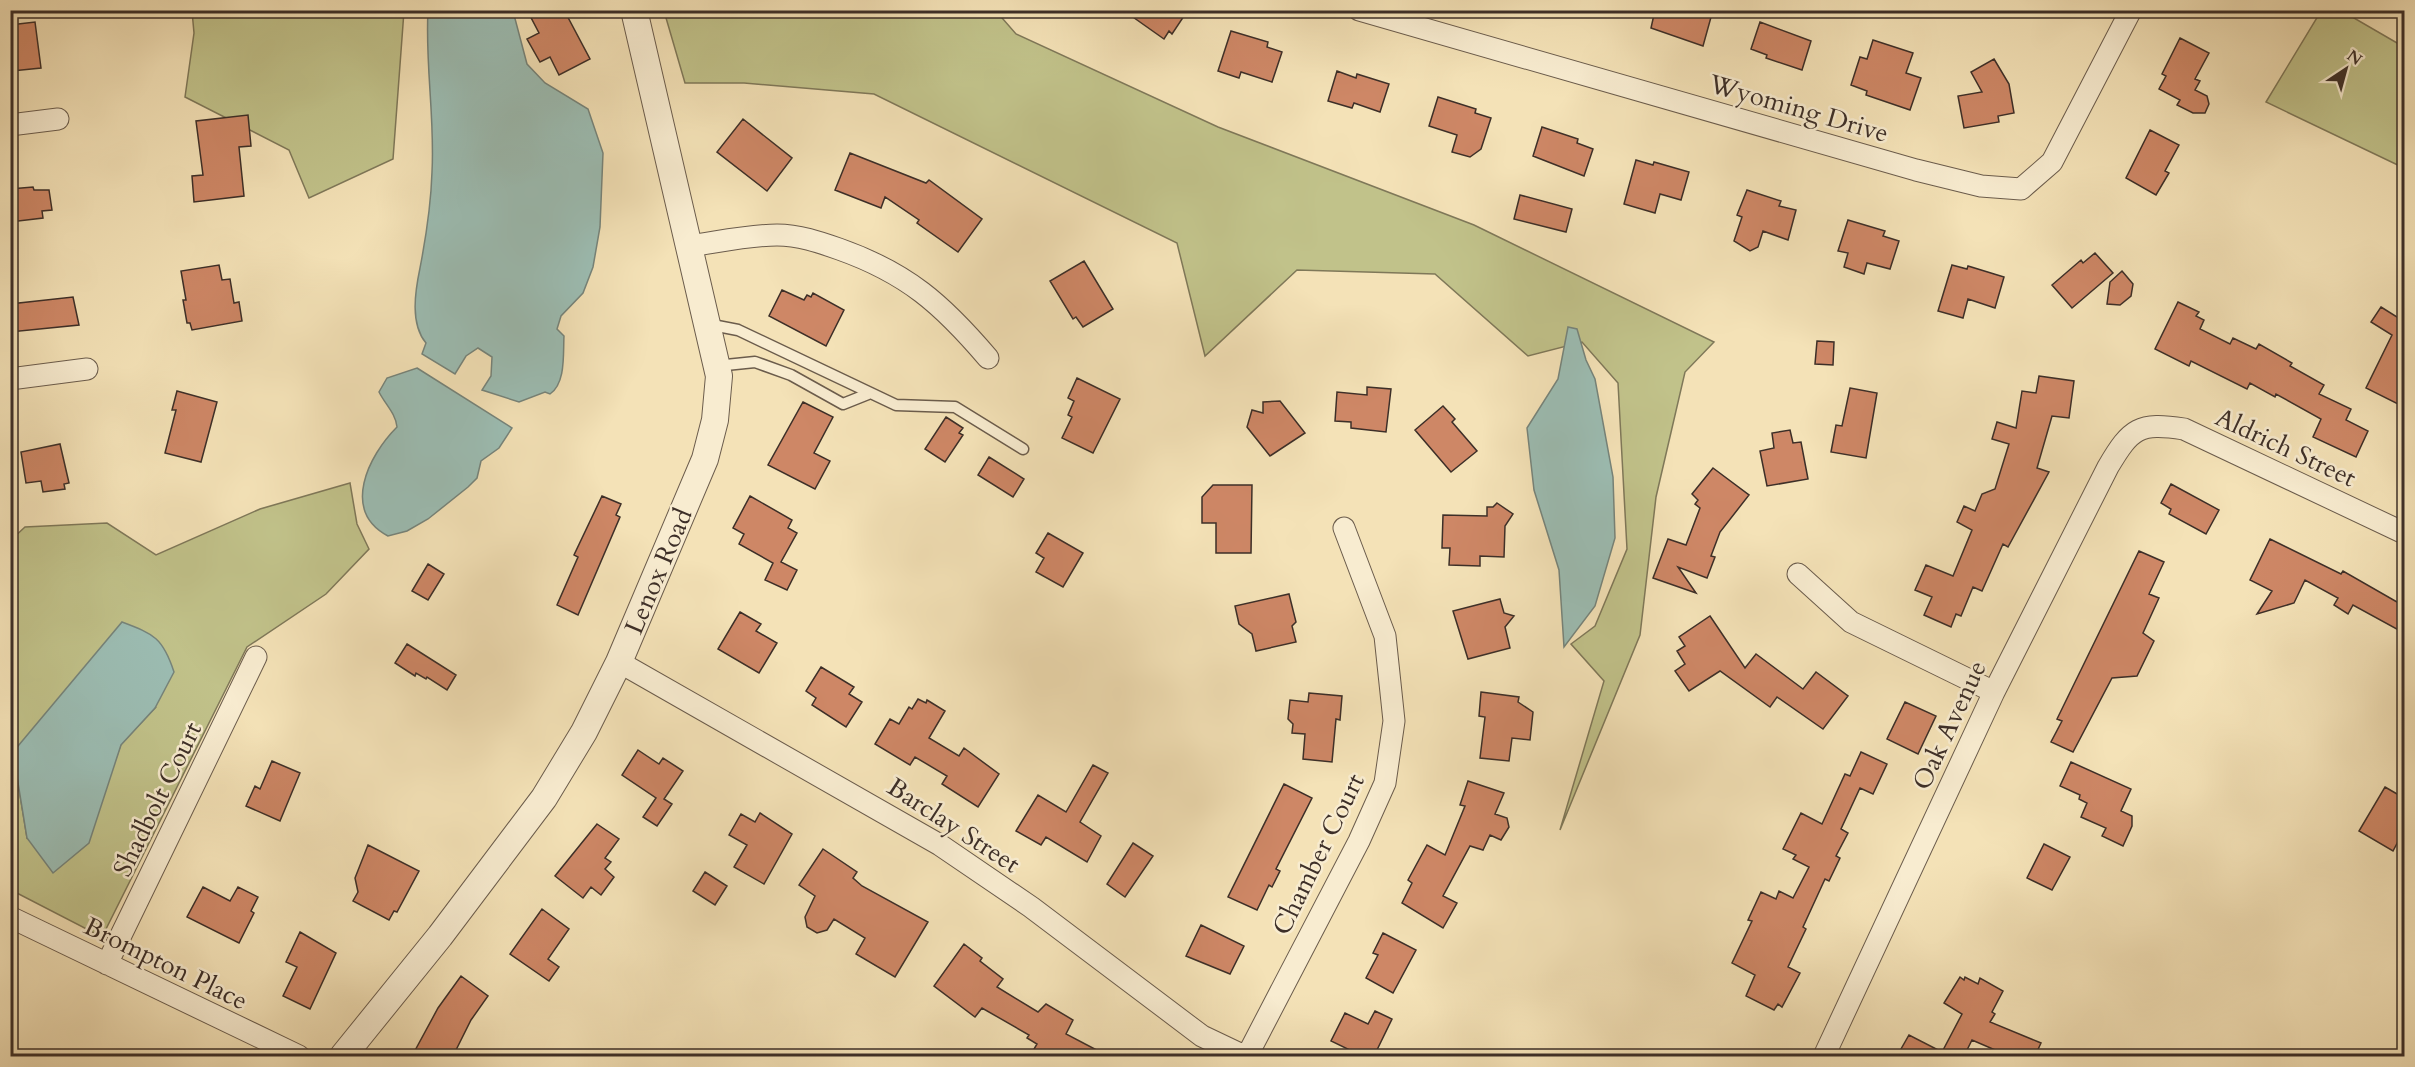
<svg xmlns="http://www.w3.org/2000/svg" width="2415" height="1067" viewBox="0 0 2415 1067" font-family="Cardo,serif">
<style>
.green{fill:#c1c28a;stroke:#7f7859;stroke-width:1.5;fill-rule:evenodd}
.water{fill:#9cbdb3;stroke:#76847b;stroke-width:1.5}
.building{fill:#ce8766;stroke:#3d2f28;stroke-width:1.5}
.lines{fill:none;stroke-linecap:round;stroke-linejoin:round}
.service-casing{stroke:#6b5c4c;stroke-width:13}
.minor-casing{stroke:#6b5c4c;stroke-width:23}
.tertiary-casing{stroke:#6b5c4c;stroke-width:28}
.service{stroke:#f8ecd0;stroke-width:10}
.minor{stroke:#f8ecd0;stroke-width:21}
.tertiary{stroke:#f8ecd0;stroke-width:26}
.labels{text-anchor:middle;stroke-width:5;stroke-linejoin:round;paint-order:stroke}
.street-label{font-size:26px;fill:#3d2f28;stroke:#f8ecd0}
</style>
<rect width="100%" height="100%" fill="#f4e2b7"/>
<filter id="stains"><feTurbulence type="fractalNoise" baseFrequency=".00333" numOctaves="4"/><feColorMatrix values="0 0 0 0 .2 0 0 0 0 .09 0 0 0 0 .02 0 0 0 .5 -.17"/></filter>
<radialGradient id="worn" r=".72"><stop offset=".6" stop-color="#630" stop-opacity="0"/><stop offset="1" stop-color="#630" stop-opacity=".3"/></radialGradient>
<path class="green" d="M192,11h212l-11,148 -84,39 -20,-48 -104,-53 9,-64z
M664,11h332l20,23 202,93 256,98 240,117 -29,30 -29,125 -16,138 -80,195 44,-149 -33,-37 24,-18 32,-77 -9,-166 -36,-41 -54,14 -93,-82 -138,-4 -92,86 -28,-113 -303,-149 -130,-11h-59z
M2321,11h21l62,36v121l-138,-66z
M350,483l7,41 12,25 -43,45 -79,53 -145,290 -91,-47v-350l14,-13 82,-4 49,32 104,-46zM155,708l-34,36 -13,37 -81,57 -14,-86 20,-20z"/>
<path class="water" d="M428,11h85l14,53 18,19 43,26 15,44 -3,74 -7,40 -10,26 -22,23 -4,13 7,7c-1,18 2,47 -14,58l-5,-2 -26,10 -37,-12 9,-14 1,-19 -14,-9 -12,8 -11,18 -33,-20 4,-11c-16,-19 -11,-51 -6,-75 6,-31 11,-64 12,-96 3,-54 -7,-108 -4,-161z
M1568,327l9,2 9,31 9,19 18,98 2,61 -20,68 -31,41 -5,-77 -25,-80 -7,-62 31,-49z
M417,368l95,60 -13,20 -18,13 -4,17 -9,9 -40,32 -21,12 -19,5c-47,-25 -20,-80 9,-109 -1,-13 -12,-23 -18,-35l8,-14z
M122,622c32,12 41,16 52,50l-19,36 -34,37 -32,98 -36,30 -26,-35 -14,-86z"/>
<path class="building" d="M527,10h37l26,49 -31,16 -9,-18 -10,5 -13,-23 12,-6z
M1123,10h65l-16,24 -3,-3 -5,8z
M1655,10h58l-10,36 -52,-18z
M35,22l6,46 -29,3 -2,-46z
M1760,22l51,19 -9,29 -36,-12 1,-3 -16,-6z
M1231,31l37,11 -1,5 15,5 -10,30 -31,-10 -2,6 -21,-7z
M2180,38l29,15 -14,26 5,2 -5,9 12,6 2,8 -4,9h-12l-16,-8 3,-5 -21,-11 7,-13 -4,-2z
M1873,40l40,13 -7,20 15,5 -11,32 -44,-15 1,-4 -16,-6 9,-28 7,2z
M1994,59l15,25 5,29 -16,3 1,6 -35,6 -6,-32 24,-4 -11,-20z
M1337,71l19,7 1,-4 32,10 -9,28 -26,-9 -2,5 -24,-7z
M1438,97l38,12 -1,4 16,5 -10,31 -11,8 -18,-5 5,-17 -28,-9z
M248,115l3,31 -12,1 5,49 -50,6 -2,-26 11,-1 -7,-54z
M743,119l49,39 -25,33 -50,-39z
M1542,127l36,12 -1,4 16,6 -9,27 -51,-20z
M2150,130l29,15 -14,26 4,2 -13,22 -30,-17z
M850,153l76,30 3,-3 53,39 -24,33 -41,-29 2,-3 -34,-23 -4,11 -46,-18z
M1636,160l17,5 1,-3 35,10 -8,28 -21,-6 -5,19 -31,-9z
M33,187l1,3h15l3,20 -10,1 1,7 -33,4v-33z
M1747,190l34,11 -2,5 17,4 -8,30 -25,-9 -5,16 -8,4 -16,-10 8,-24 -5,-2z
M1520,195l52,14 -6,23 -52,-13z
M1848,220l37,11 -2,5 16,5 -9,28 -23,-6 -3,11 -20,-7 4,-14 -10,-2z
M2095,253l18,20 -41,35 -20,-23 29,-25 2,3z
M1084,261l29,48 -30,18 -7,-10 -3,2 -23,-38z
M219,265l3,15 8,-1 4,24 5,-1 3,19 -50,9 -2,-7h-3l-4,-23h3l-5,-29z
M1952,265l15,4 1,-3 36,11 -9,31 -27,-9 -5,19 -25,-7z
M2122,271l11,13 -2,12 -11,9 -13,-1 3,-22z
M782,290l22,10 3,-5 4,2 2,-4 31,17 -18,36 -57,-30z
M73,297l6,28 -69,7v-28z
M2178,302l21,10 -3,4 8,4 -4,9 30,15 3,-6 23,11 3,-5 33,19 -2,3 34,19 -5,9 32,15 -5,11 22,11 -12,26 -43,-20 8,-18 -45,-25 -1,3 -25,-14 -3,6 -56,-28 -2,5 -34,-17z
M2381,307l19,12 4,-8v80l-6,13 -32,-16 26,-53 -21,-13z
M1817,341l17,1 -1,23 -18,-1z
M2039,376l35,5 -5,37 -17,-2 -15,52 12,4 -41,75 -5,-3 -21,47 -9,-4 -12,29 -5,-2 -5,13 -27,-12 8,-18 -17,-7 11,-25 27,11 19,-46 -15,-8 7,-16 11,5 7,-17 13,-5 14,-45 -17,-5 5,-17 19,6 6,-37 14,2z
M1077,378l43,21 -27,54 -31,-15 10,-21 -4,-2 6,-14 -6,-3z
M1367,387l24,2 -5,43 -35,-4v-6l-16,-1 2,-29 30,3z
M1850,388l27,5 -11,65 -35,-6 5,-27 6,1z
M177,391l40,11 -16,60 -36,-9 11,-43h-4z
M1280,401l25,32 -35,23 -23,-29 5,-17 11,3v-11z
M803,402l30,15 -19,36 16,8 -15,28 -47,-24z
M1443,406l12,13 -3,3 25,29 -26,21 -36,-42z
M946,417l17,11 -4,5 4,2 -18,27 -20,-13z
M1790,430l3,13 8,-1 7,37 -41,7 -7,-35 14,-3 -2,-15z
M60,444l9,39 -5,1 1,5 -22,3 -2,-11 -15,2 -5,-31z
M989,457l35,22 -11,18 -35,-22z
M1713,468l36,27 -29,37 -9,24 4,1 -8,21 -29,-11 18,26 -43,-15 15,-39 18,6 14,-37 -5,-4 3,-4 -6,-6z
M2171,484l48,26 -13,24 -37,-20 2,-5 -10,-6z
M1213,485h39l-1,68h-35v-30h-14v-26z
M602,496l19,8 -5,11 4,2 -42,98 -21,-10 21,-48 -4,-2z
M750,496l42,24 -4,8 9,5 -16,29 16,8 -10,20 -22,-10 8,-17 -34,-19 5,-10 -11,-6z
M1497,503l16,11 -8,12 -1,31 -24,-1v10l-31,-1 1,-17h-8l1,-33 44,1v-9h6z
M1048,533l35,20 -20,34 -27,-15 8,-14 -8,-5z
M2270,539l71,35 2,-3 61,35v27l-51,-28 -5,9 -14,-9 4,-7 -33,-18 -11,23 -37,11 15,-23 -22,-11z
M2139,551l25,11 -15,32 10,4 -16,35 11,8 -17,35 -25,2 -39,74 -22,-10 11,-21 -5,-2z
M428,564l16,10 -16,26 -16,-9z
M1289,594l7,28 -4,4 4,16 -40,9 -4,-17 -13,-10 -4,-18z
M1500,599l4,14 10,3 -9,11 5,21 -42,11 -15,-48z
M740,612l21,12 -5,7 21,12 -18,30 -41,-24z
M1710,616l35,52 11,-14 47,35 13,-17 32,24 -25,33 -46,-32 -7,10 -50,-36 -31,20 -14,-20 10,-7 -8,-13 8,-5 -6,-9z
M407,644l49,31 -9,15 -20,-13 -1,2 -10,-6 -1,3 -20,-13z
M821,667l33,20 -5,7 13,8 -16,25 -34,-22 4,-7 -10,-7z
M1481,692l38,5 -1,5 15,10 -3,28 -18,-2 -3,23 -29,-3 5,-41 -6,-1z
M1309,693l33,3 -2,24 -4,-1 -4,43 -29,-3 2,-25 -13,-1 1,-9 -5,-5 2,-19 18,2z
M918,699l8,4 1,-3 18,11 -16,27 30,18 5,-8 35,26 -21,33 -36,-23 5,-8 -32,-19 -5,8 -35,-21 15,-25 9,5 10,-17 3,2z
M1905,702l31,14 -18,38 -31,-15z
M638,750l21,14 4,-6 20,13 -19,28 8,5 -15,22 -14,-9 13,-19 -34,-23z
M1861,752l26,12 -14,30 -13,-6 -19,41 7,4 -12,23 4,2 -11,23 -4,-2 -22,48 3,2 -18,38 12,6 -18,34 -4,-3 -4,6 -28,-14 9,-21 -23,-12 20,-42 -4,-1 13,-28 15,7 3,-8 14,7 16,-31 -16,-8 3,-4 -13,-6 18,-36 21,11 23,-50 5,2z
M272,761l28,12 -20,48 -34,-15 9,-20 5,3z
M2071,762l60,27 -10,22 11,5v10l-9,20 -21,-10 4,-8 -25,-11 6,-14 -8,-4 1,-4 -20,-9z
M1093,765l15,8 -28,49 21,14 -14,26 -41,-25 -5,8 -25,-14 22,-36 28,17z
M1468,781l36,12 -9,21 12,4 2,9 -8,13 -11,-5 -7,15 -13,-4 -27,50 14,7 -14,25 -41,-25 10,-20 -4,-3 19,-35 18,10 20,-49 -5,-1z
M1284,784l28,14 -36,71 4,2 -8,16 -3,-2 -12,25 -29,-13z
M2385,787l19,11v32l-11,21 -34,-20z
M760,813l32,21 -28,50 -30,-17 13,-22 -18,-10 12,-21 14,8z
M597,824l22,15 -14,19 6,4 -6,7 9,8 -13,18 -10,-8 -8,11 -28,-22z
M1133,843l20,13 -28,41 -18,-13z
M2044,844l26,13 -18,33 -25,-12z
M368,845l51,26 -22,41 -3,-1 -5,9 -36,-19 5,-9 -3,-14z
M823,849l34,23 -4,6 9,8 66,36 -33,55 -39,-23 9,-16 -31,-19 -7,11 -10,3 -10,-6 -2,-10 10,-21 -16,-11z
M705,872l22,14 -12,19 -22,-14z
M203,887l27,14 8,-14 20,10 -7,14 3,2 -15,30 -52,-26z
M542,909l27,20 -21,30 11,8 -10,14 -39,-27z
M1201,925l43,21 -14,28 -44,-18z
M300,932l36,21 -26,56 -27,-13 14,-29 -11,-5z
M1383,933l33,17 -23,43 -27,-15 12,-23 -5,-2z
M964,944l18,14 -2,3 23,18 -6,8 41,25 8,-8 27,16 -7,14 42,22h-78l7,-12 -10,-6 2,-3 -47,-27 -7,9 -41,-31z
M461,976l27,20 -17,24 -18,36h-41l26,-48z
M1960,977l4,3 1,-3 13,7 2,-6 23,13 -11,21 3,2 -5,8 51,21 -6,13h-26l-37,-16 -8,16h-67l12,-21 33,17 20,-38 -18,-11z
M1375,1011l17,8 -18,37h-25l3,-5 -21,-10 14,-28 23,11z"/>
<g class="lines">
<g class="service-casing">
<path id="service" d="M707,324l31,6 158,75 59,2 68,42
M716,366l39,-4 36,13 52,29 25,-10"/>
</g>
<g class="minor-casing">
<path id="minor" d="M1359,10l557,160 65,16 40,3 31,-27 79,-152
M10,125l48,-6
M690,246c28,-4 59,-11 87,-11 22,0 42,7 62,14 68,24 103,55 149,109
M10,379l77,-10
M1798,574l53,48 143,70
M619,662l321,183 91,62 171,129 42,20
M10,917l289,139
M107,964l149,-307
M1247,1056l112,-215 26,-58 9,-62 -9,-85 -41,-108
M1824,1056l170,-364 114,-225c23,-39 31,-45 76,-38l220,104"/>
</g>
<g class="tertiary-casing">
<path id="tertiary" d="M343,1056l97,-120 104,-138 40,-66 35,-70 86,-203 10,-39 4,-44 -85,-366"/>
</g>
<use href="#service" class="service"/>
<use href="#minor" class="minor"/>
<use href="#tertiary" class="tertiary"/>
</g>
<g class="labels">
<g class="street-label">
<text transform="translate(1799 108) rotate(16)" y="9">Wyoming Drive</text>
<text transform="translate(2286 447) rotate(25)" y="9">Aldrich Street</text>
<text transform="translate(658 571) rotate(-67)" y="9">Lenox Road</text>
<text transform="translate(1949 725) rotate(-65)" y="9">Oak Avenue</text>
<text transform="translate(157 799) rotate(-64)" y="9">Shadbolt Court</text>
<text transform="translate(954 825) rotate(33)" y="9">Barclay Street</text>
<text transform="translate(1318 854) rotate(-64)" y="9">Chamber Court</text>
<text transform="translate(166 963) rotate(26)" y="9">Brompton Place</text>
</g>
</g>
<rect width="2415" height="1067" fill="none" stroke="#f4e2b7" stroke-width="36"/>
<rect x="12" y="12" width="2391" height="1043" fill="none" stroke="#3d2f28" stroke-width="3"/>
<rect x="18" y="18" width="2379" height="1031" fill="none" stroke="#3d2f28" stroke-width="1.5"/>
<g transform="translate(2346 69) rotate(36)" stroke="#f8ecd0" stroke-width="4.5" paint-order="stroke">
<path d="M0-4.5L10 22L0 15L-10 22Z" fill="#3d2f28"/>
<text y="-9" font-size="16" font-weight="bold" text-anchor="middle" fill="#3d2f28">N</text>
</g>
<rect width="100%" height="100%" filter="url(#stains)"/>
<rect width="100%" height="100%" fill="url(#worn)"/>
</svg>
